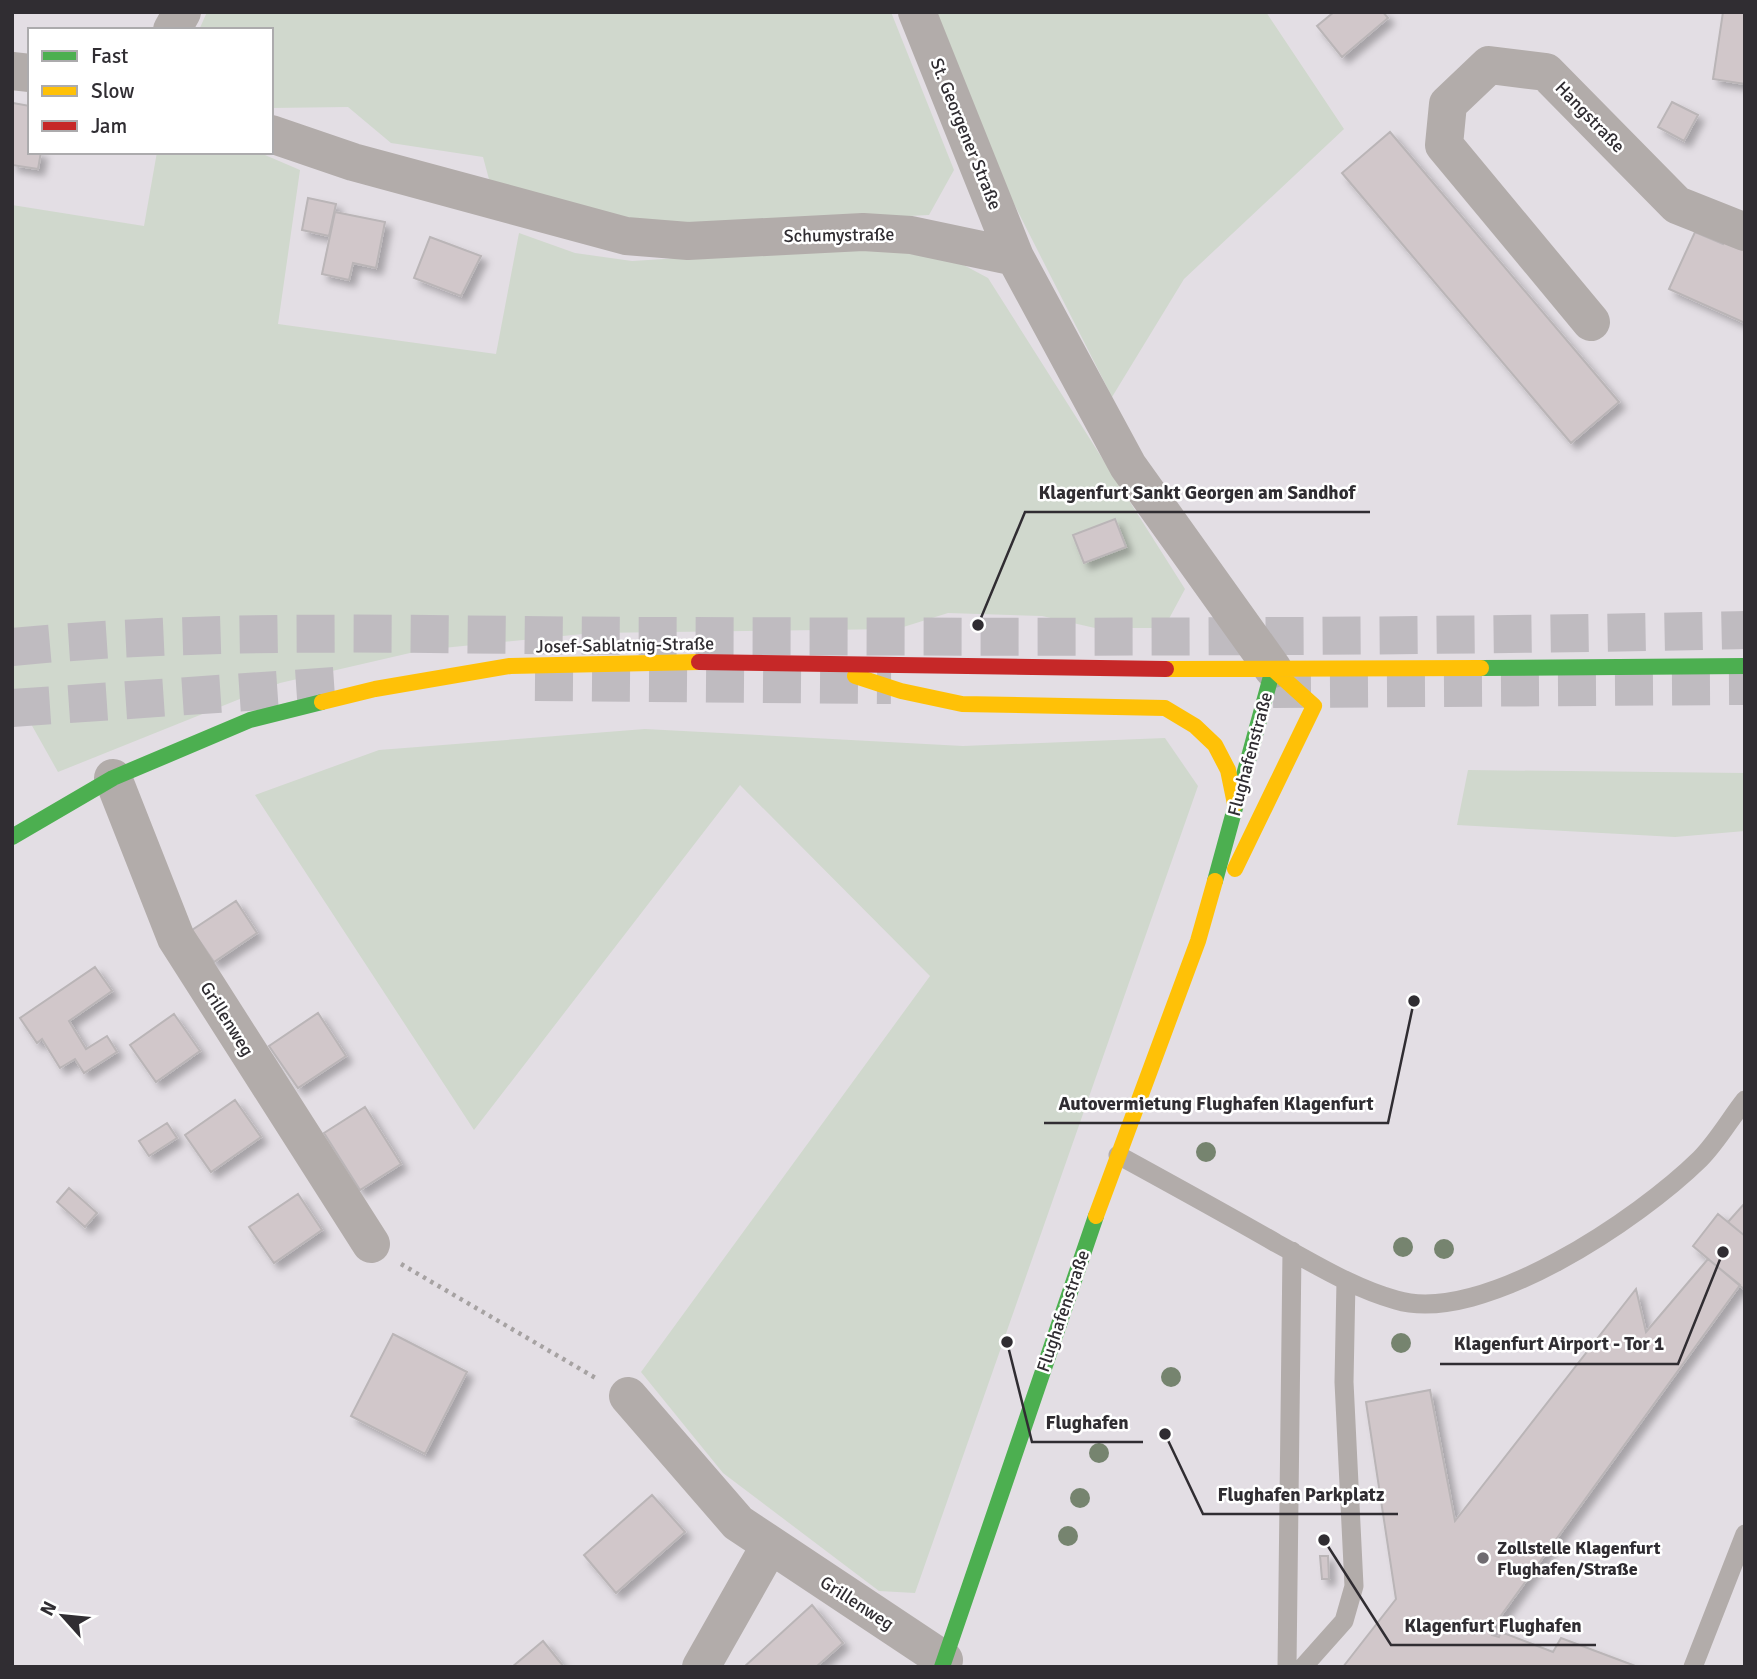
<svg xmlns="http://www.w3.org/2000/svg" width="1757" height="1679" viewBox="0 0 1757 1679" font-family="Signika,sans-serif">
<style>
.green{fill:#d0d8cd}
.building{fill:#d1c7ca;stroke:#bab5b7;stroke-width:2;filter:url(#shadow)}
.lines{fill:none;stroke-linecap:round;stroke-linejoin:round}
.highway-tunnel{stroke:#bfbbc0;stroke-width:38;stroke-dasharray:38 19;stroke-linecap:butt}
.path{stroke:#a6a2a2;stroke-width:4.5;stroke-dasharray:3.5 5;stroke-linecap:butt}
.lane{stroke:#b2acaa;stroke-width:19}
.street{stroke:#b2acaa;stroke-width:38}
.fast{stroke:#4caf50;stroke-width:16}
.slow{stroke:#ffc107;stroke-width:16}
.jam{stroke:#c62828;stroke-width:16}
.tree{fill:#76846f}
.poi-dot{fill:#6f6b70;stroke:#fff;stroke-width:2.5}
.labels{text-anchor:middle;stroke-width:5;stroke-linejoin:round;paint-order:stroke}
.street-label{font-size:18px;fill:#302d32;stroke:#fff}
.poi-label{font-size:18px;font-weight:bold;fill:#302d32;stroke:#fff;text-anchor:start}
.leader{fill:none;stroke:#302d32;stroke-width:2.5}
.callout-dot{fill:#302d32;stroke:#fff;stroke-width:2.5}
.callout-label{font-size:19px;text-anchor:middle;font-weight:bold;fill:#302d32;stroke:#fff;stroke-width:5;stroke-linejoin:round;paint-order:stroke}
</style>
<defs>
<filter id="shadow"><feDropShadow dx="6" dy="6" stdDeviation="3.5" flood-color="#0004"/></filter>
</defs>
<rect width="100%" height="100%" fill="#e3dee4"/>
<path class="green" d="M207,12h684l63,158 -25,45 -240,12 -101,-13 -98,-31 -7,-26 -92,-14 -43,-36 -77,1v-78h-72z
M935,12h331l78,117 -160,150 -72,118 -105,-207z
M157,152h101l42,18 -22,154 218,30 23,-121 56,20 57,8 257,-16 54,9 45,24 197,311 -21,39h-69l-53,-12 -94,-3 -51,16 -304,4 -170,17 -143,33 -222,89 -46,-82v-485l132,21z
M645,729l318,17 202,-8 33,48 -283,807 -36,-2 -156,-118 -82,-101 289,-396 -190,-191 -266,345 -219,-335 124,-45z
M1468,770l277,3v58l-70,6 -218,-12z"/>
<path class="building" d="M1334,12h49l5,6 -46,39 -25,-31z
M1723,12h22v72l-32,-5z
M1672,102l26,13 -14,26 -26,-14z
M13,103l17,3v46h11l-3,17 -26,-4z
M1390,132l229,270 -48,41 -229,-270z
M308,198l28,6 -7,32 -27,-6z
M335,212l50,10 -9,46 -23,-5 -4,17 -27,-6z
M1695,232l28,12 3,-6 19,8v77l-76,-34z
M430,237l51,19 -20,40 -47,-18z
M1115,519l11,28 -42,16 -11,-28z
M236,901l21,32 -43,29 -22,-32z
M95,967l17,24 -43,30 17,28 21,-13 10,16 -33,21 -9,-14 -15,9 -18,-29 -5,4 -17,-25z
M318,1013l28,43 -48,32 -29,-42z
M174,1014l26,37 -44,31 -26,-37z
M235,1100l26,37 -50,35 -26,-37z
M365,1107l36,57 -41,26 -36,-57z
M167,1123l10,15 -28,18 -10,-15z
M69,1188l28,25 -12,14 -28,-25z
M298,1194l24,36 -48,33 -25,-36z
M1744,1204h1v32l-17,-14z
M1718,1214l27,22v54l-52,-44z
M1708,1259l32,26 -248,343v7l7,2 2,-5 52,20 8,-14 77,29h-295l53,-68 -30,-197 64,-12 25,131 181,-232 10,43z
M393,1334l74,38 -42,82 -74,-38z
M652,1495l33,37 -69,61 -32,-38z
M1320,1556h8l1,23h-7z
M812,1605l31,38 -27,24h-72z
M543,1641l21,26h-52z"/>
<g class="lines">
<path class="highway-tunnel" d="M12,647c216,-21 436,-11 653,-11 360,1 720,2 1080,-6
M535,682l356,3
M1273,689l472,-3
M12,708l337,-23"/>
<path class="path" d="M401,1264l198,116"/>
<path class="lane" d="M1118,1155c53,29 106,58 158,88 39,21 77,45 120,57 86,26 244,-82 304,-141 17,-17 30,-40 45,-59
M1287,1667l5,-416
M1303,1667l41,-46 10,-35 -10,-204 2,-101
M1693,1667l52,-133"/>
<path class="street" d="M917,12l98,245
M172,30l10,-18
M12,71l18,2
M271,134l82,28 273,74 62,5 175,-9 48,3 104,22 113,209 145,203
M1591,322l-147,-177 4,-41 41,-39 57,7 131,133 68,27
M113,778l63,160 195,306
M628,1396l110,127 206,137
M701,1667l69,-122"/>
<path class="fast" d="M1481,668l264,-2
M12,837l101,-59 137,-58 72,-18
M1215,881l58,-212
M942,1667l154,-451"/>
<path class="slow" d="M1166,669l315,-1
M855,676l46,15 61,13 203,4 30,18 20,19 13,25 7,34
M322,702l53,-13 135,-23 189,-4
M1235,869l79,-163 -41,-37
M1096,1216l102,-275 17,-60"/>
<path class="jam" d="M699,662l467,7"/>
</g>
<g class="tree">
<circle cx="1206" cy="1152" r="10"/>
<circle cx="1403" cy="1247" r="10"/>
<circle cx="1444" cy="1249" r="10"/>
<circle cx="1401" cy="1343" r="10"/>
<circle cx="1171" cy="1377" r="10"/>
<circle cx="1099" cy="1453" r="10"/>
<circle cx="1080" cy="1498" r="10"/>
<circle cx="1068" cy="1536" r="10"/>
</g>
<circle class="poi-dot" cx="1483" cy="1558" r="7"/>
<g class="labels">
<g class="street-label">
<text transform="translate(1590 117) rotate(46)" y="6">Hangstraße</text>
<text transform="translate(966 134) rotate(68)" y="6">St. Georgener Straße</text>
<text transform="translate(839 235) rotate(-1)" y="6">Schumystraße</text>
<text transform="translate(625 645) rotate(-1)" y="6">Josef-Sablatnig-Straße</text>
<text transform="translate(1250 754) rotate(-75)" y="6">Flughafenstraße</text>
<text transform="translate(227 1019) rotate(58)" y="6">Grillenweg</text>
<text transform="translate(1063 1311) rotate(-71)" y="6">Flughafenstraße</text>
<text transform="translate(857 1603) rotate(33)" y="6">Grillenweg</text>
</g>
<g class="poi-label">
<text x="1497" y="1554">Zollstelle Klagenfurt<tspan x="1497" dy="21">Flughafen/Straße</tspan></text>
</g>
</g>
<path class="leader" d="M978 625L1025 512H1370M1414 1001L1388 1123H1044M1723 1252L1678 1364H1440M1007 1342L1032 1442H1143M1165 1434L1203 1514H1398M1324 1540L1391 1645H1596"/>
<g class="callout-dot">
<circle cx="978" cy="625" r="7"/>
<circle cx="1414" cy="1001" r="7"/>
<circle cx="1723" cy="1252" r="7"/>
<circle cx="1007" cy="1342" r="7"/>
<circle cx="1165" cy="1434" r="7"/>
<circle cx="1324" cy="1540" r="7"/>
</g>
<g class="callout-label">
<text x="1197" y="499">Klagenfurt Sankt Georgen am Sandhof</text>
<text x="1216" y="1110">Autovermietung Flughafen Klagenfurt</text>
<text x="1559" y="1350">Klagenfurt Airport - Tor 1</text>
<text x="1087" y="1429">Flughafen</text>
<text x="1301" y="1501">Flughafen Parkplatz</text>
<text x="1493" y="1632">Klagenfurt Flughafen</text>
</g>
<rect width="1757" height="1679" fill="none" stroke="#302d32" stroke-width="28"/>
<rect x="28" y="28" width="245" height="126" fill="#ffffff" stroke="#acabad" stroke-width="2"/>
<rect x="42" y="51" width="35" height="10" fill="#4caf50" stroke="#acabad" stroke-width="2"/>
<text x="91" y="63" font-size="21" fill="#302d32">Fast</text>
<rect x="42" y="86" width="35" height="10" fill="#ffc107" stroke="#acabad" stroke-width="2"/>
<text x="91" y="98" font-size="21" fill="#302d32">Slow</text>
<rect x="42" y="121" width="35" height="10" fill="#c62828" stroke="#acabad" stroke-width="2"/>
<text x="91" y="133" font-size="21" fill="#302d32">Jam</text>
<g transform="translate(63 1616) rotate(297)" stroke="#ffffff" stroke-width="5" paint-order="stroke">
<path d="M0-5L12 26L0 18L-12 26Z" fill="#302d32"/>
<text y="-10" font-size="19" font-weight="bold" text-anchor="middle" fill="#302d32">N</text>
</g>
</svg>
